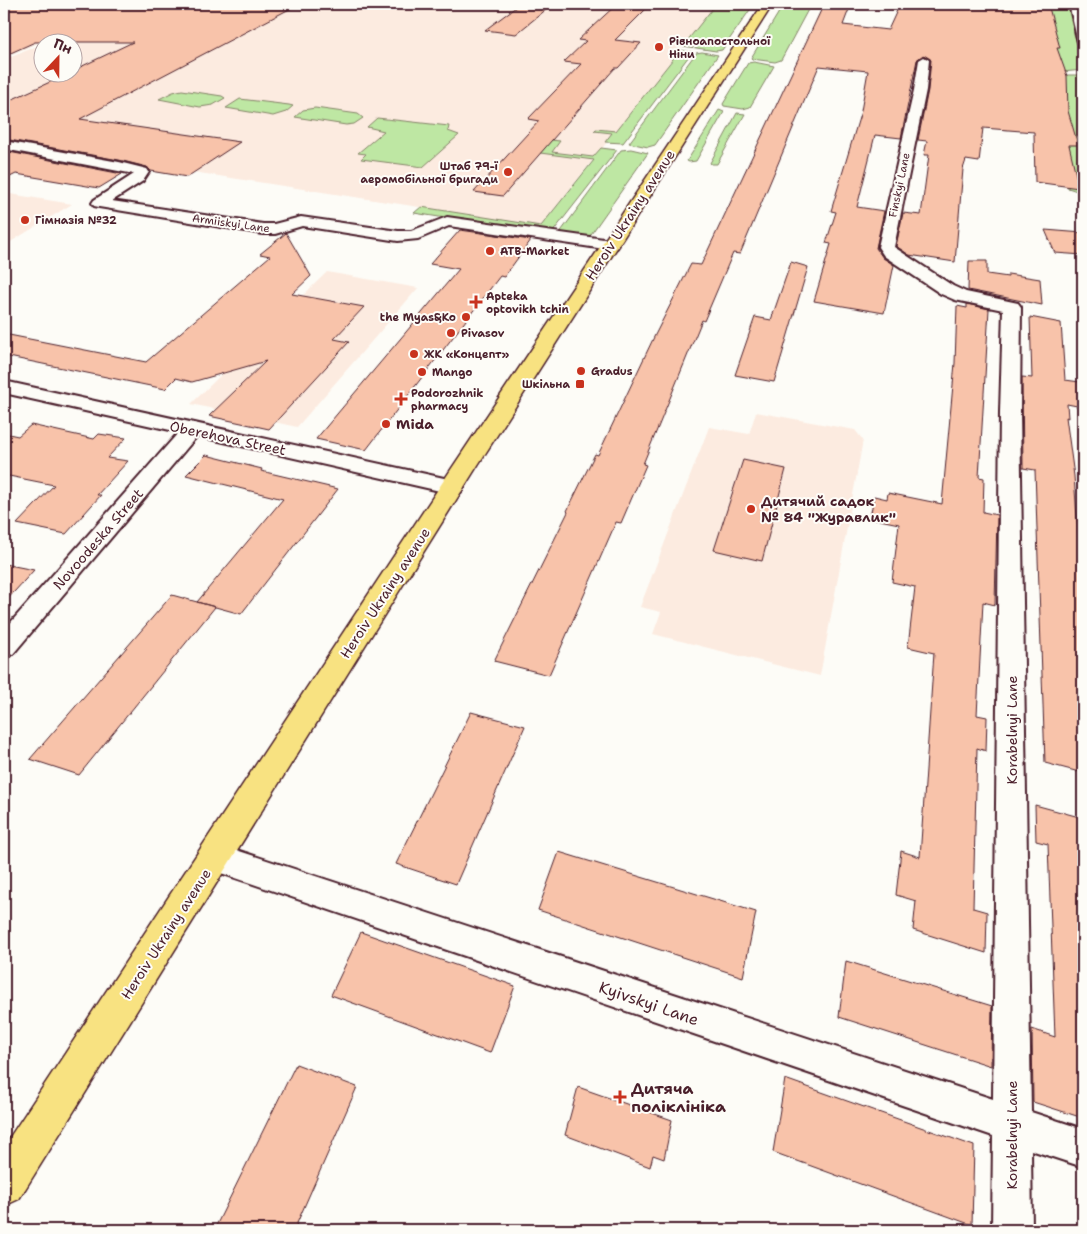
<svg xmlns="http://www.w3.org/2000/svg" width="1087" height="1234" viewBox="0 0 1087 1234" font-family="'Shantell Sans',sans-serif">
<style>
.built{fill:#fcebe0}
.green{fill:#bee7a3;stroke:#848367}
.building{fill:#f8c3aa;stroke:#4a1f2b}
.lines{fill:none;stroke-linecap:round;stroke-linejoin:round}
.street-casing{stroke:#4a1f2b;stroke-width:4}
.highway-casing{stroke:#4a1f2b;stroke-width:3}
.street{fill:#fdfcf7;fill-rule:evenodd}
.highway{fill:#f8e281;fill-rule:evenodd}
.poi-dot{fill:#c8321e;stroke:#fdfcf7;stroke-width:2}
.labels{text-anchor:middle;stroke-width:4;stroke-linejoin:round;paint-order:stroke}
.far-poi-label{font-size:11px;font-weight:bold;fill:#4a1f2b;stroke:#fdfcf7;text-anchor:start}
.far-street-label{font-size:11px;fill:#4a1f2b;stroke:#fdfcf7}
.street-label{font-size:14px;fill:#4a1f2b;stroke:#fdfcf7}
.poi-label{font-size:14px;font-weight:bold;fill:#4a1f2b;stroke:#fdfcf7;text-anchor:start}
.near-street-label{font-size:16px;fill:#4a1f2b;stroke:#fdfcf7}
.near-poi-label{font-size:16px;font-weight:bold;fill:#4a1f2b;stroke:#fdfcf7;text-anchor:start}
</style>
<rect width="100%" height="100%" fill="#fdfcf7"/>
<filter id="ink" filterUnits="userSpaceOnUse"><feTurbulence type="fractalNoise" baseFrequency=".02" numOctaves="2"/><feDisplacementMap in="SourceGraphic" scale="10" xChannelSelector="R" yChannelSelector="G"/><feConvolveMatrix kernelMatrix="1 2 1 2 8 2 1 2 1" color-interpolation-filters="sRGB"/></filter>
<g filter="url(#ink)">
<path class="built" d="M4,4h712l-175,222 -367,-57 -170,-32v-77l38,-16v28h30v-30h-27l17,-6 -5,-1 -53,22z
M4,193l68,11 -68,42z
M327,272l91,16 -121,139 -106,-23z
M756,412l99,18 8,10 -43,236 -167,-42 8,-22 -21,-5 69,-180 40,7z"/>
<path class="green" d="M716,4h38l-32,46 -6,1 -33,-5z
M784,4h27l-30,56 -6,2 -23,-3 -1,-1z
M1039,4h29l5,14 1,16 9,28v8l-21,2 -18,-13z
M680,50l12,2 -69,91 -18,-1 7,-9 -18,-2 2,-2 20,2z
M702,52l16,3 -63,90 -7,2 -19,-4 67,-90z
M754,62l20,4 -24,41 -7,2 -19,-3 -1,-2 25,-41z
M1058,75h25v118l-15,-5 -2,-50z
M182,90l40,6 3,2 -12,7 -13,2 -41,-8 14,-7z
M240,99l49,6 4,1 -7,6 -13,4 -47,-8z
M315,108l43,6 5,4 -9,6 -8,1 -51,-8 8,-7z
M719,110l5,2 -28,49 -7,1 -2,-1z
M737,113l8,1 -28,50h-6l-1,-1z
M377,118l72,8 -1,5 11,4 -36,32 -62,-8 5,-5 -8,-1 26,-22 -17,-4z
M551,140l9,1 -8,11 41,5 8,-9 16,2 -65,83 -6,1 -132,-21 7,-6 120,19 53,-66 -54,-7z
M631,149l17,4 -59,84 -30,-3 62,-84z"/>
<path class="building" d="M4,4h295l-219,115 160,23 -53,35 -36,-6 -4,-4 -28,-7 -115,-21v-36l68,-31v-1l61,-29h-98l-31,14z
M520,4h33l-37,30 -31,-4z
M617,4h34l-36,36 26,3 -23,25h-3l-112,128 -29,-4 65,-71 -11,-2 53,-55 -17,-2 22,-21 -8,-1z
M824,4h27l-8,21 45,5 12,-26h148l12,44h-3l10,28 1,35 10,34h-9l10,43 -44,-6 -1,-50 -51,-4 -4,34 -13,-2 -3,9 -8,93 -46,-7 -13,-9 7,-33 18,2 8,-60h-5l3,-14 -9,-1 10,-50 3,-30 -8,-5 -6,5 -16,78 -26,-3 -18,72 27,4 -8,37 7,10 11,7 -10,48 -70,-12 17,-57 -5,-1 10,-31 -5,-1 30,-100 7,-40 -49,-5 -79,188 -7,-1 -29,68 -2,-1 -59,144 3,1 -25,58 -5,-1 -67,153 -55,-14 74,-149 -1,-1 28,-57 3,1 56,-118 37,-73 10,1z
M4,151l118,23 -23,14 -83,-14 -12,6z
M460,230l71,10 -27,37 -4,-1 -134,174 -50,-11 143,-170 -29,-5z
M1045,230l38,3v22l-28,-2z
M286,233l25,43 -19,18 72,13 -30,32 15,3 -80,87 -60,-13 57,-55 -74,21 -16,-4 -11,11 -161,-33v-22l142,28 124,-106 -10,-2z
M969,261h18v13l21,3v-3l32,5 2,26 -74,-15z
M791,262l17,5 -34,115 -39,-7 20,-58 16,3z
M967,304l22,5 -10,168 5,1 -1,34 14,3 -2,90 -12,-3 -6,113 10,2 -1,34 -9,-3 -4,160 14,4 -1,41 -73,-23 3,-29 -20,-6 5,-44 19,6 14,-204 -26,-6 7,-60 -23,-5 7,-58 -29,-6 4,-22 13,3 1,-6 54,11 13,-141 2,-57 10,2z
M1030,317l31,6 4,57 15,2 2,25 -15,-3 1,14 -2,-1 8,59 9,124v173l-38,-10 -10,-293 -12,-2 -1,-91 10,1z
M31,425l63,14 5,-5 27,4 -19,20 21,3 -31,34h4l-35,39 -49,-10 37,-39 -50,-10v-42l14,3z
M206,455l56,14 -1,2 77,18 -97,125 -44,-12 86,-103 -97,-24z
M743,460l43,9 -24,92 -48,-11z
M4,564l30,6 -30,33z
M172,595l43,12 -136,168 -49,-16z
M471,712l54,14 -69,158 -60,-20z
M1035,805l48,13v300l-50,-16 -1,-73 23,8 -7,-193 -12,-3z
M559,852l197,60 -13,65 -205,-67z
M361,932l154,54 -25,67 -159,-58z
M846,961l146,45 -1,60 -152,-49z
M296,1064l61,23 -63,143h-80z
M785,1079l189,67 -2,79 -199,-73z
M578,1087l94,33 -8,39 -11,-4 -3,12 -85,-32z"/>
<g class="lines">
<g class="street-casing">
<path id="street" d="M1069,4h10l4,13v28l-5,-3z
M924,57l5,3 -3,30 -32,157 59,39 13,6 52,11 3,4 -1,105 11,700 52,17v38l-52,-17 1,80h-40l1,-94 -778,-265 -11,-4 -5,-10 5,-10 11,-4 778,256 7,-687 3,-102 -48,-10 -14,-6 -57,-38 -6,-9 36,-157 5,-30z
M4,141l115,21 28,7 2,3 -6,9 -31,20 151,23h11l27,-7 97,14h13l36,-14 164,23 6,2 2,3 -2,3 -6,2 -162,-24 -31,13 -20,2 -96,-15 -27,8h-12l-164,-27 -5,-1 -2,-3 2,-3 40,-26 -130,-25z
M4,381l449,99 8,2 3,5 -3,5 -8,2 -256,-58 -184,218 -9,3v-27l175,-198 -175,-39z"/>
</g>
<g class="highway-casing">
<path id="highway" d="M763,4h10l-297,464 -457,731 -15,7v-60l448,-678z"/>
</g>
<use href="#street" class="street"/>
<use href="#highway" class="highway"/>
</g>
</g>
<g class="poi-dot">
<circle cx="659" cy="47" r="5"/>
<circle cx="508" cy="172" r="5"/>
<circle cx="25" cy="220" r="5"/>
<circle cx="490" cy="251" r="5"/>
<path d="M473.5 294.5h5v5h5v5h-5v5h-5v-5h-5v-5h5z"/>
<circle cx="466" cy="317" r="5"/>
<circle cx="451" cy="333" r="5"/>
<circle cx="414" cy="354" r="5"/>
<circle cx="581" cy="371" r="5"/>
<circle cx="422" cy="372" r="5"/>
<rect x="575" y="379" width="10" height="10" rx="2.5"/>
<path d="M398.5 391.5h5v5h5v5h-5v5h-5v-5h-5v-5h5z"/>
<circle cx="386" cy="424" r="5"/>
<circle cx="751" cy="509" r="5"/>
<path d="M617.5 1089.5h5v5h5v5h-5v5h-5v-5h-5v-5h5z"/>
</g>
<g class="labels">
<g class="far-poi-label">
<text x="669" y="45">Рівноапостольної<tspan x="669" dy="13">Ніни</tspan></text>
<text x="498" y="170" text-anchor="end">Штаб 79-ї<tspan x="498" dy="13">аеромобільної бригади</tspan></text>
<text x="35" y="224">Гімназія №32</text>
<text x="500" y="255">ATB-Market</text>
<text x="486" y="300">Apteka<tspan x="486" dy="13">optovikh tchin</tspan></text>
<text x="456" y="321" text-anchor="end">the Myas&amp;Ko</text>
<text x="461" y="337">Pivasov</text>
<text x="424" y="358">ЖК «Концепт»</text>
<text x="591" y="375">Gradus</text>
<text x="432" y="376">Mango</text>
<text x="570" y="388" text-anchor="end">Шкільна</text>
<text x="411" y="397">Podorozhnik<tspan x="411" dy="13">pharmacy</tspan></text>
</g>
<g class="far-street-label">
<text transform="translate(899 185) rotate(-78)" y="4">Finskyi Lane</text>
<text transform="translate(231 223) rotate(8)" y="4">Armiiskyi Lane</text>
</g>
<g class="street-label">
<text transform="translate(630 215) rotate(-57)" y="5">Heroiv Ukrainy avenue</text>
<text transform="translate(228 438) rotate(12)" y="5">Oberehova Street</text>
<text transform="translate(98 539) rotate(-49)" y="5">Novoodeska Street</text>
<text transform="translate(385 593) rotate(-57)" y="5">Heroiv Ukrainy avenue</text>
<text transform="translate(1012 730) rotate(-90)" y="5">Korabelnyi Lane</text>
<text transform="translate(166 934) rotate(-57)" y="5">Heroiv Ukrainy avenue</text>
<text transform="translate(1012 1135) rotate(-90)" y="5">Korabelnyi Lane</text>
</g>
<g class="poi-label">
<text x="396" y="429">Mida</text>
<text x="761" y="506">Дитячий садок<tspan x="761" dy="16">№ 84 "Журавлик"</tspan></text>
</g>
<g class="near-street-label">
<text transform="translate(649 1003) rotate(19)" y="6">Kyivskyi Lane</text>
</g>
<g class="near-poi-label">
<text x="631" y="1094">Дитяча<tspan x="631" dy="18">поліклініка</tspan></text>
</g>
</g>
<rect width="1087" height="1234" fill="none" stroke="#fdfcf7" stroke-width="20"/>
<rect x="10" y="10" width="1067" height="1214" fill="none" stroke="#4a1f2b" stroke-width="2" filter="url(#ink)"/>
<g transform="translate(58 58) rotate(22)"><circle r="24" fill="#fdfcf7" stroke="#b5a4a5"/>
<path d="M0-4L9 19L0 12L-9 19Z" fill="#c8321e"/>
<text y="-8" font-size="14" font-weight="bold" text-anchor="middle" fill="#4a1f2b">Пн</text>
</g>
</svg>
